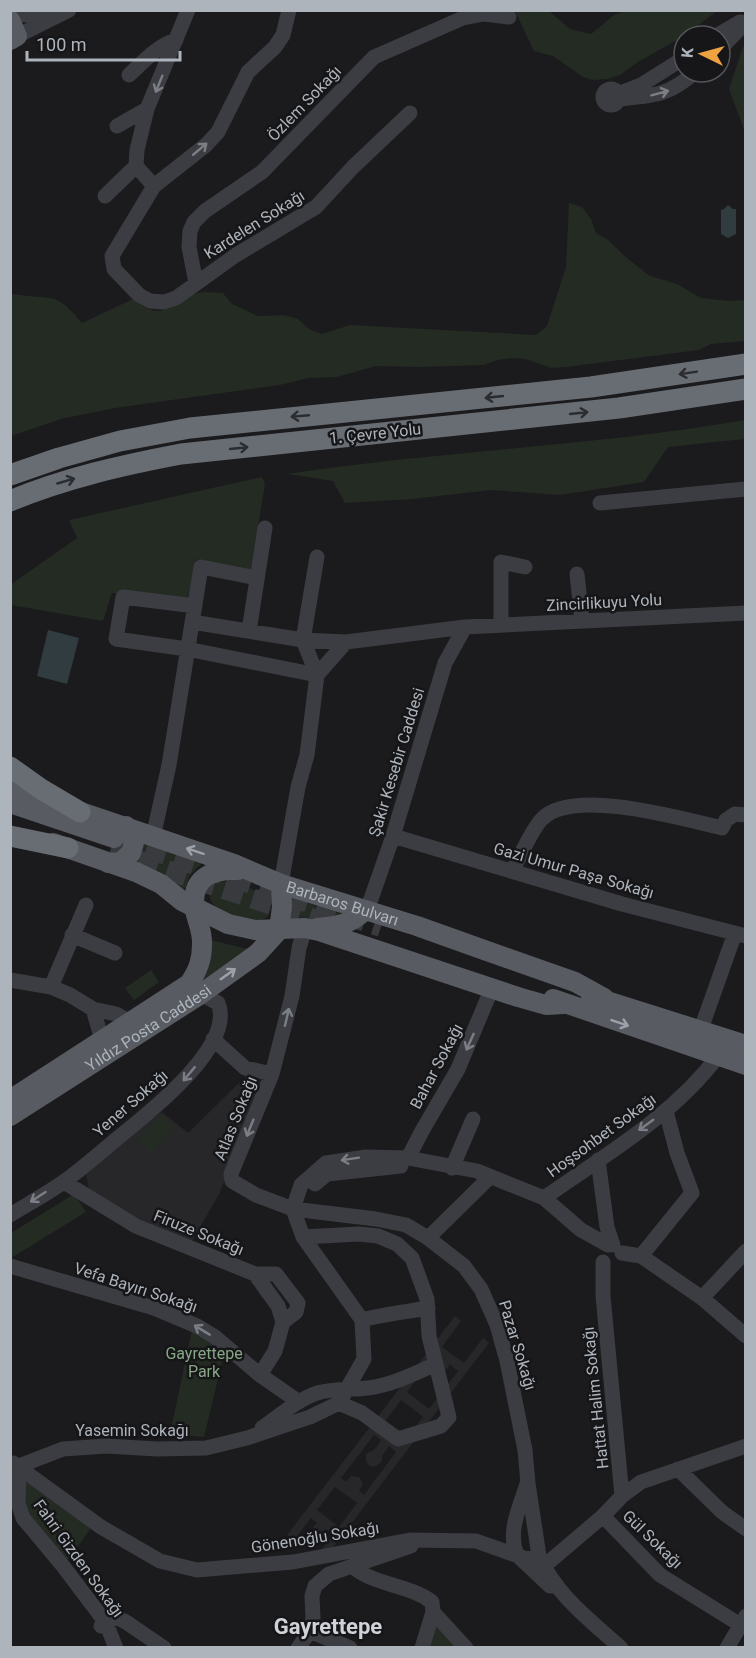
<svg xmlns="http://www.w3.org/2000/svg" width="756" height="1658" viewBox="0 0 756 1658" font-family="Roboto,sans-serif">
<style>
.built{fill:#27272a;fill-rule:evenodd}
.green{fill:#232b23}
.water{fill:#313c41}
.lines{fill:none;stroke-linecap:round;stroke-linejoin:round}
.major-tunnel{stroke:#383a3d;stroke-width:20;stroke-dasharray:20 10;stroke-linecap:butt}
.minor{stroke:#3c3d42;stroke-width:15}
.major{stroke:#585b61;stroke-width:20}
.highway{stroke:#686c73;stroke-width:21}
.oneway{stroke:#7b7e85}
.oneway2{stroke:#2a2c2f}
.oneway3{stroke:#9da2aa}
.labels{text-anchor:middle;stroke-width:5;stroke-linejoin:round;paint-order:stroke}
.street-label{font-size:16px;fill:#aeb4bc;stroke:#161618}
.park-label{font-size:16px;fill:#87a685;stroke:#161618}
.district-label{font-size:22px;font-weight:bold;fill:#cfd2d8;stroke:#161618}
</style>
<rect width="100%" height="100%" fill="#1b1b1d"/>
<path class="built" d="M248,1074l16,9 -45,111 -27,47 -60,-25 -43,-26 -3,-16 55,-48 21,-14 26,21z
M455,1316l6,5 -19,26 22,16 19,-25 6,5 -167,219 -7,-4 18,-24 -7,-5 -8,6 -5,-8 4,-4 -6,-5 -17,22 -7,-5zM436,1354l3,14 9,1 1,-5 9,7 -29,38 -22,-17zM401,1400l22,17 -21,27 -21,-17zM374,1435l7,5 -7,10 -8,4v6l2,5 5,2 5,-2 4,-4v-5l7,-10 7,6 -32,43 -5,-4 4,-7 -4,-7 -8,-1 -5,6 -5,-4zM335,1487l22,16 -18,24 -22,-17z"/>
<path class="green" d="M515,11h34l21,18 21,5 23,-19 11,-4h92l-33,25 -46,26 -18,13 -13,4 -14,1 -10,-3 -30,-21 -19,-5z
M745,45v87l-16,-43 14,-42z
M569,203l13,4 9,12 5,14 12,7 20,19 22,17 27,8 24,14 28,3 16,-1v41l-34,3 -12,6 -133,17 -14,1 -27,-9 -13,-1 -15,2 -13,5 -66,2 -42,-1 -39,11 -29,1 -28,7 -165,23 -54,11 -50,17 -1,-141 4,-1c38,7 40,-5 68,29l51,-24c30,26 40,2 65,-6 7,-2 18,0 25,0l9,11 26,12 26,-1 14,4 11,10 13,5 28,-9 186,10 11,-9 19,-59z
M745,420v19l-77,8 -24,35 -84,13 -68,-5 -80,9 -67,4 -12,-22 -46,-7c152,-23 307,-28 458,-54z
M262,477l3,7 -14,86 -54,-11 -10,41 -75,-7 -9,28 -92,-16 -1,-20 67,-47 -8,-18z
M143,842l60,20 -13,13 -4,13 -3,1 -17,-11 -30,-15 7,-14z
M219,881l21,2 27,14 4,11c-1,3 -1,7 -4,9 -10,10 -73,-4 -54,-34z
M292,898l50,16 -1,3 -49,1z
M211,940l36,9 -44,32 5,-12z
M151,970l8,12 -25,18 -9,-12z
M161,1115l14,13 -23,25 -14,-13z
M74,1194l12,18 -75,46v-25z
M192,1330l33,20 -21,87 -34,-3z
M21,1471l73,53 -29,40 -44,-52z
M436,1623l22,25h-28z"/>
<path class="water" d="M728,205l5,4h3v25l-8,4 -7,-4v-24l3,-1z
M48,630l31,8 -12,46 -30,-8z"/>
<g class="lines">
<path class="major-tunnel" d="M118,839l263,88
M110,851l228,76"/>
<path class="minor" d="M289,10l-6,25 -8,12 -27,25 -30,60 -12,13 -52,41 -42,70 2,13 25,26 11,6 14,1 12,-4 60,-43 80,-48 37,-40 57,-54
M10,14l19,1 24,-3
M17,36l52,-26
M716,36l24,-14
M720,49l26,-27
M129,75c14,-13 28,-29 47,-35
M603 97a8 8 0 1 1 16 0a8 8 0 1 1-16 0Z
M618,94l23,-9 43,-27
M618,99c34,-3 51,-3 77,-27
M117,126l30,-17
M154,186l-18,-20 1,-16 10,-41 41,-99
M105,196l31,-30
M196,283l-7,-36 1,-16 4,-9 11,-11 57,-39 112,-115 89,-39 21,-4 25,3
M600,503l146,-14
M577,574l5,47
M195,606l-72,-9 -7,42 71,10 130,26 -14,-35 43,2
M192,622l111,18 14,-83
M501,625v-63l24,5
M249,631l16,-103
M393,836l229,68 124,32
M153,837l16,-72 32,-198 56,11
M512,871c7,-12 21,-44 30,-52 31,-32 141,0 180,9l4,-8 9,-6 11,1
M281,884l17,-97 9,-32 10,-80 29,-33 119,-15 281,-14
M365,910l6,-11 22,-63 52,-173 20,-36
M305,928l-6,20 -7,48 -20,78 -41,100 1,7 24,14 37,14 83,10 30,6 22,13 36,28 17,23 16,36 10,36 18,89 3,33 11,73c16,38 52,65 82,92
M72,935l43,18
M10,980l41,7 19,8 23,14 23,5 14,8
M51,987l35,-82
M93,1009l9,31
M701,1029l34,-96
M213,1039l32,29 27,6
M408,1158l14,-27 36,-62 34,-81
M598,1160l9,67 6,18
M452,1168l21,-49
M64,1182l72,44 119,48 23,32 5,16 -8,29 -15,24
M315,1184l12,-10 74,-8
M544,1198l37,32 27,15
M10,1215c18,-11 38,-22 55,-34 19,-14 36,-29 54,-44 28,-23 117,-91 99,-134l-17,-9
M303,1237l56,-3 19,2 19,8 15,14 15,41 2,37 20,81 -8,9 -43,13 -36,-26 -23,-10
M428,1238l62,-61
M622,1253l19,3 61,42 44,38
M641,1256l51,-63 -15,-40 -11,-42
M603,1262v34l19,200
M10,1266l144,42 43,18 18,11 45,38 39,27
M255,1274h21l22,29 -2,9 -13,10
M702,1298l44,-47
M362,1320c21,-6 44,-8 66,-12
M262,1428c17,-12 35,-28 55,-35 16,-5 35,-3 51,-5 23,-3 46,-14 66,-23
M13,1463l88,64 59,34 37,9 96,-8 117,-22 66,1 51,18 12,-3
M19,1466l44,-17 43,-3 51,3 49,-1 41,-10 63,-21 29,-14 25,-44 -2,-39 -59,-83 -10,-28 8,-24 25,-22 40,-6 42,1 69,13 67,27c61,-43 129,-82 174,-142
M19,1466l-1,37 5,15 40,48 43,57 10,25
M678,1469l44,43 24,17
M527,1484c-7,23 -20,47 -10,71l33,31
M603,1516l57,59 79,49
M353,1567c23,19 55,17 79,35l1,10 -11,36
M543,1567l60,-51 19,-20 19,-14 105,-36
M433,1612l33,36
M101,1626l15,-9 10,5 38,26
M310,1631l40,17
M298,1648l12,-17 3,-13 -1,-22 3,-10 14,-12 82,-28
M727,1648l19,-32"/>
<g class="major">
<path d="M10,20l7,16 -7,4"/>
<path id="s1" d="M10,788l224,76 47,20 136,42 70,25 88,31 29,16"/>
<path d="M10,803l104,35"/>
<path d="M53,843l83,29 25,12 21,17 46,23 27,6 50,-2 14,3 199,66 28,8 18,-1"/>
<path d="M108,863l13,-1 10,-9 3,-10 -8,-17"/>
<path d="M317,928c19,-1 35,-4 48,-18"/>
<path d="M591,996l155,49"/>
<path d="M553,999l193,66"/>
<path d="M10,1100l179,-116c9,-13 13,-24 13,-39 1,-16 -7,-27 -8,-41 -1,-28 20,-35 44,-34"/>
<path id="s2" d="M10,1116l191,-122 57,-41 21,-23 3,-23 -1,-23"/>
</g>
<path class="highway" d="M10,475l49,-17 61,-17 70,-13 401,-41 155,-23
M10,501c55,-23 113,-36 171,-47l438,-46 127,-19
M10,767l31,22 39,23
M10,836l58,12"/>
</g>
<defs><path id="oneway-shaft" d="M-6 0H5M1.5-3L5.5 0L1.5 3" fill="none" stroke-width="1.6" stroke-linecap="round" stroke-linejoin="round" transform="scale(1.5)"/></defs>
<g class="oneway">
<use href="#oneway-shaft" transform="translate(159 84) rotate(112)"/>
<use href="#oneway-shaft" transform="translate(660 93) rotate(-15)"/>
<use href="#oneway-shaft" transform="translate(200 149) rotate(-40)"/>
<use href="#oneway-shaft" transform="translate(287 1017) rotate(-77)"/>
<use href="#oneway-shaft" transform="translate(470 1042) rotate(114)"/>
<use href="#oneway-shaft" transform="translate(189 1074) rotate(130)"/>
<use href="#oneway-shaft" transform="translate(646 1125) rotate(144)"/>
<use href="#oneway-shaft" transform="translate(250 1128) rotate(112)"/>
<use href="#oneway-shaft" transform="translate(350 1159) rotate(171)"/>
<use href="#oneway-shaft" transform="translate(38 1197) rotate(147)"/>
<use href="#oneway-shaft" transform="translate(202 1330) rotate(-149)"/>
</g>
<g class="oneway2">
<use href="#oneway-shaft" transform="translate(688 373) rotate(171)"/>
<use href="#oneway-shaft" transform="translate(494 397) rotate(174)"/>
<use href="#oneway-shaft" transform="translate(579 413) rotate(-6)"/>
<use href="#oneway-shaft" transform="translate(300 416) rotate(175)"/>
<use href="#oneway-shaft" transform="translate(239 448) rotate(-6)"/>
<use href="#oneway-shaft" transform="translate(66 481) rotate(-16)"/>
</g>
<g class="oneway3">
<use href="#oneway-shaft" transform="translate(195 851) rotate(-162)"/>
<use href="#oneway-shaft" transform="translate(228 974) rotate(-35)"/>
<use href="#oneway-shaft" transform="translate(620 1023) rotate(19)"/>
</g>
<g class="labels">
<g class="street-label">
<text transform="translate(304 103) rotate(-46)" y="6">Özlem Sokağı</text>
<text transform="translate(254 224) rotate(-32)" y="6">Kardelen Sokağı</text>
<text transform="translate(375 433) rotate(-6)" y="6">1. Çevre Yolu</text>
<text transform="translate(604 602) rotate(-3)" y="6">Zincirlikuyu Yolu</text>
<text transform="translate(396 762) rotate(-73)" y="6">Şakir Kesebir Caddesi</text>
<text transform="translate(574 870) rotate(16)" y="6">Gazi Umur Paşa Sokağı</text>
<text dy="6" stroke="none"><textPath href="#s1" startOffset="352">Barbaros Bulvarı</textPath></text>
<text dy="6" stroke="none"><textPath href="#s2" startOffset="164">Yıldız Posta Caddesi</textPath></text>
<text transform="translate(436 1066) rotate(-62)" y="6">Bahar Sokağı</text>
<text transform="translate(130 1103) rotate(-41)" y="6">Yener Sokağı</text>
<text transform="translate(235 1118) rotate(-68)" y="6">Atlas Sokağı</text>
<text transform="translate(601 1135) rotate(-36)" y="6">Hoşsohbet Sokağı</text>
<text transform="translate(199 1232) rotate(22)" y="6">Firuze Sokağı</text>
<text transform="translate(136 1287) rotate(18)" y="6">Vefa Bayırı Sokağı</text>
<text transform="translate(518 1345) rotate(73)" y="6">Pazar Sokağı</text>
<text transform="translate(595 1398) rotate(-96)" y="6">Hattat Halim Sokağı</text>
<text x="132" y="1436">Yasemin Sokağı</text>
<text transform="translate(315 1537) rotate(-9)" y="6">Gönenoğlu Sokağı</text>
<text transform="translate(653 1539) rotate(44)" y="6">Gül Sokağı</text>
<text transform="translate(79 1558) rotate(54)" y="6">Fahri Gizden Sokağı</text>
</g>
<g class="park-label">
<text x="204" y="1359">Gayrettepe<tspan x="204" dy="18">Park</tspan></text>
</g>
<g class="district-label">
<text x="328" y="1634">Gayrettepe</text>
</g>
</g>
<rect width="756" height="1658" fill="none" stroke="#aeb4bc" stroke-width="24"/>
<g transform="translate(702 54) rotate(275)"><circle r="28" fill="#161618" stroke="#53555a" stroke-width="1.5"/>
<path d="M0-4.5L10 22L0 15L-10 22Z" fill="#efa241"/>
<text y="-9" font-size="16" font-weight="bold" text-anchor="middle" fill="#aeb4bc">K</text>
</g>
<path d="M27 51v9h153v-9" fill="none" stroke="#aeb4bc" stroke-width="3"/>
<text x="36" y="51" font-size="18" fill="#aeb4bc" stroke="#161618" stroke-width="4.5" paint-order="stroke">100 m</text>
</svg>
